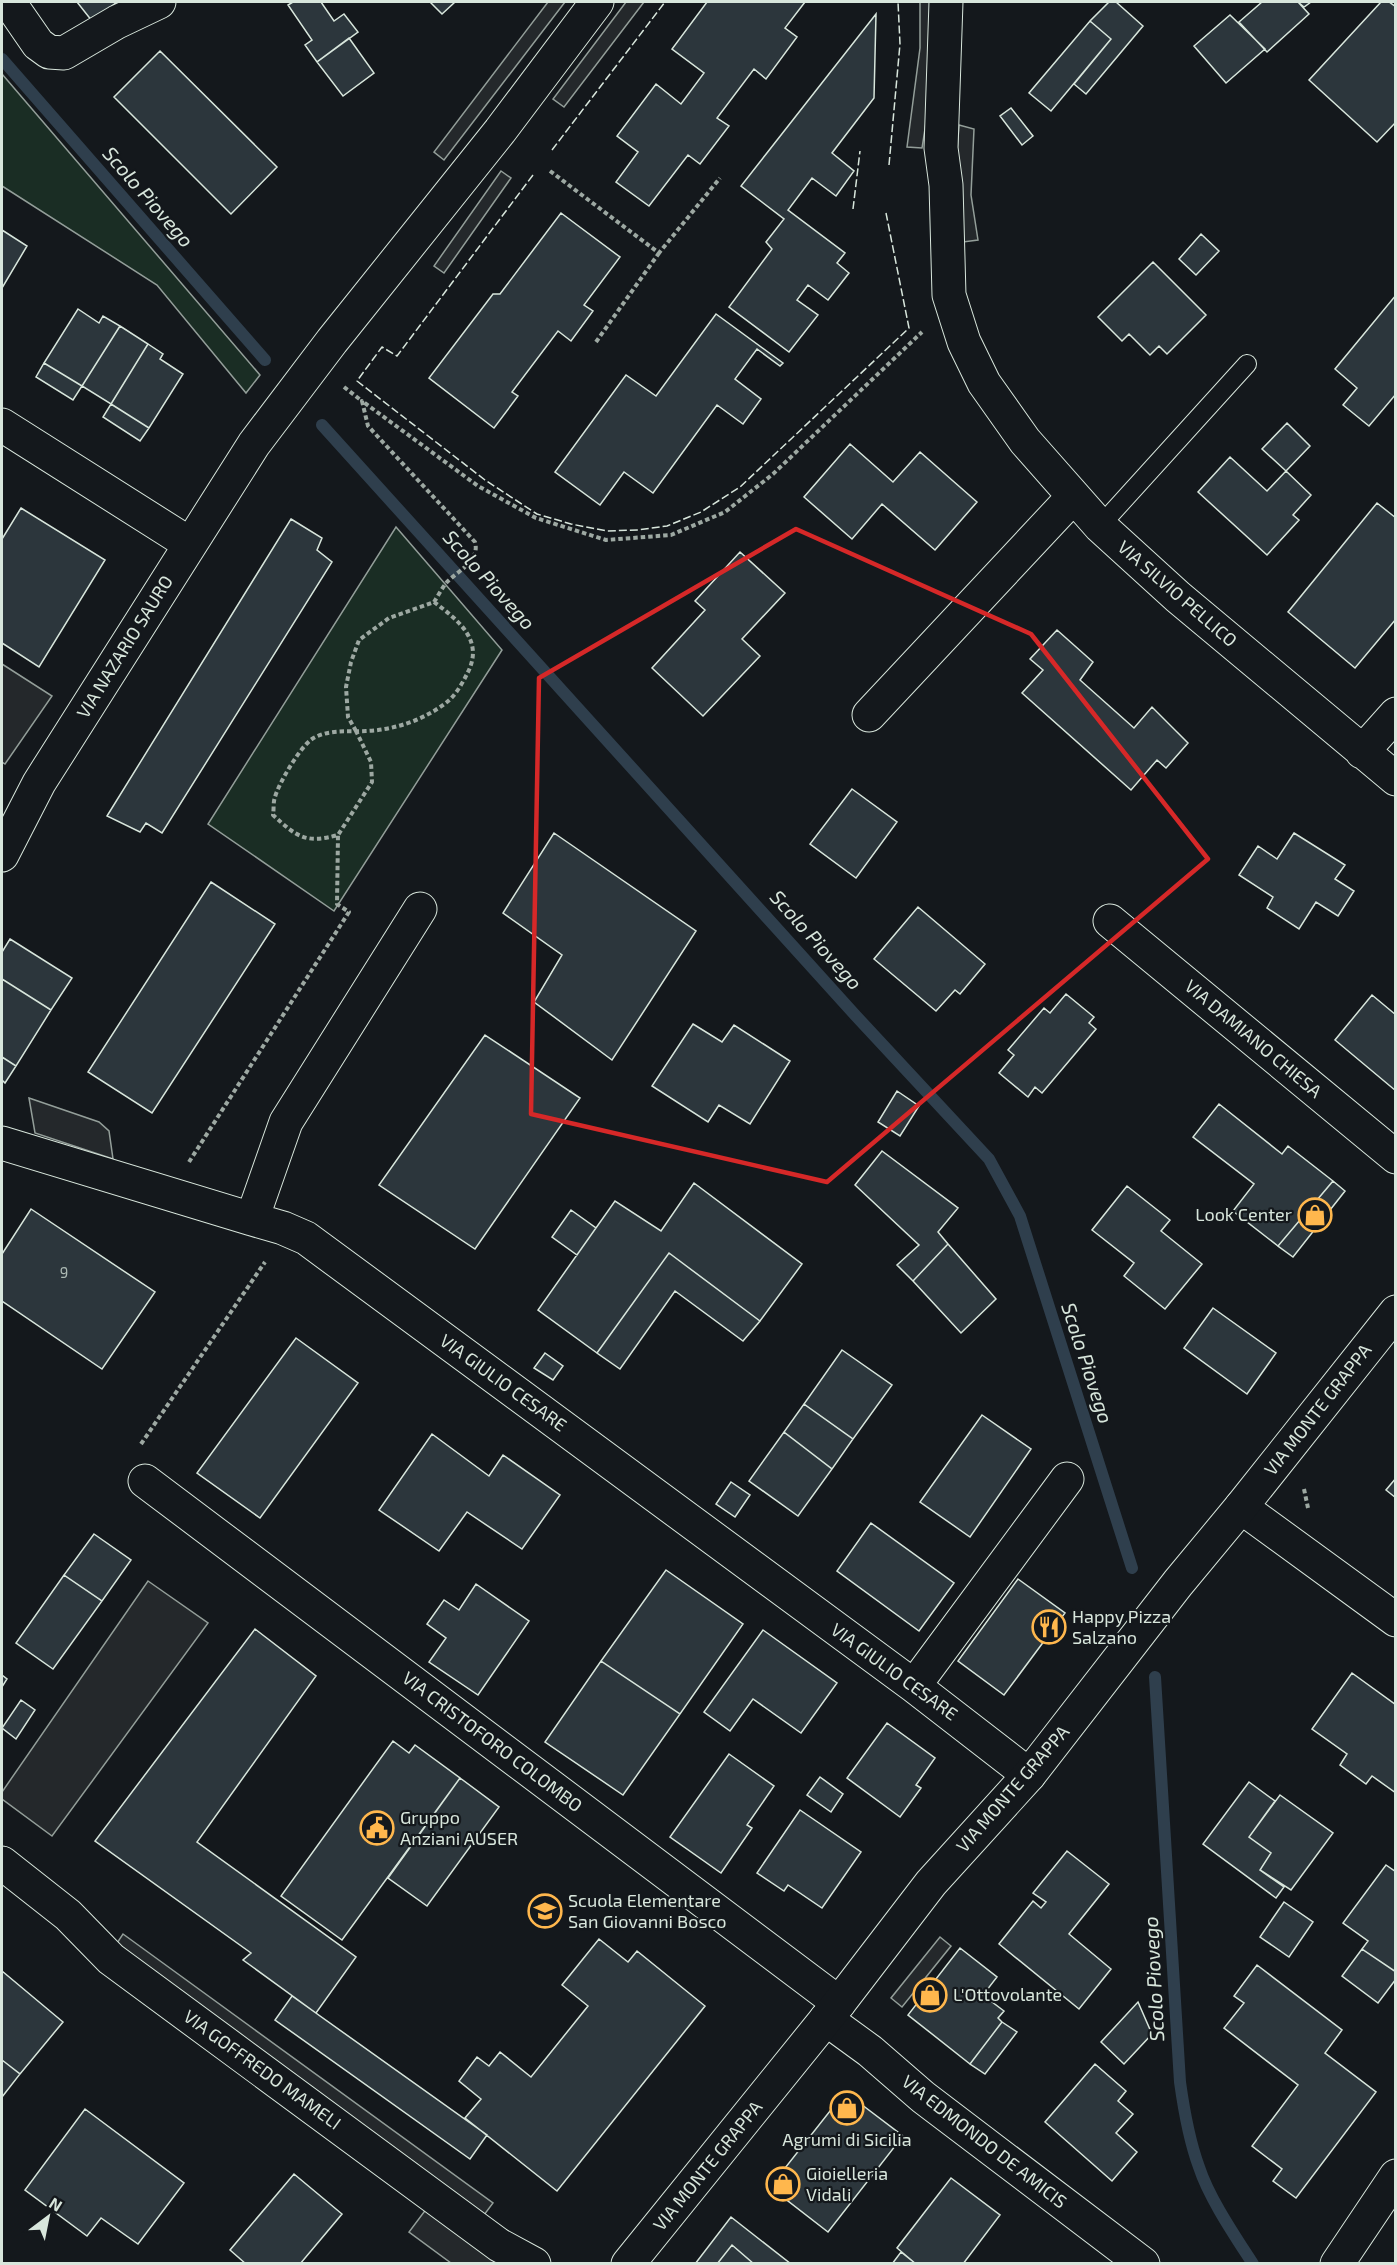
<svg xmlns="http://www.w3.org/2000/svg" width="1397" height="2265" viewBox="0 0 1397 2265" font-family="'Exo 2',sans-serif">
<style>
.green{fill:#1a2d24;stroke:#939e99;stroke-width:1.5}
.parking{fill:#24282b;stroke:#939e99;stroke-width:1.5}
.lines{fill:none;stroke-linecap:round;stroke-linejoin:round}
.stream{stroke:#2f3f4d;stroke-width:12}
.building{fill:#2c363c;stroke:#d8e6dc;stroke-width:1.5}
.lane-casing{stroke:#d8e6dc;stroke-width:20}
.street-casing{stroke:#d8e6dc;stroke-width:35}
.secondary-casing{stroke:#d8e6dc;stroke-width:35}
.path{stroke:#9da8a2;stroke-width:4;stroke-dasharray:4.5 3;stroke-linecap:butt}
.lane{stroke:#14181c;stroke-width:18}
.street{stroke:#14181c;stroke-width:33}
.secondary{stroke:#14181c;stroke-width:33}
.fence{stroke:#d8e6dc;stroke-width:1.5;stroke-dasharray:8 3;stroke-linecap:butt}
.marked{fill:none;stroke:#d62828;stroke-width:4.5;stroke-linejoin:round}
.labels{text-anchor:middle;stroke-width:4.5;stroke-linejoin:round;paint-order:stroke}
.number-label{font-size:15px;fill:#adbab4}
.street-label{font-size:18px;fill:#d8e6dc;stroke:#14181c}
.poi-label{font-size:18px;fill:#d8e6dc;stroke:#14181c;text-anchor:start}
.water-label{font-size:20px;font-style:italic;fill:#d8e6dc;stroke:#14181c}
</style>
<rect width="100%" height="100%" fill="#14181c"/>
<path class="green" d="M2,74l258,301 -14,18 -89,-108 -155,-99z
M396,527l106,123 -168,261 -126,-87z"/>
<path class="parking" d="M548,2h17l-121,158 -10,-8z
M626,2h18l-80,105 -11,-8z
M920,2h16l-9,114 -5,32 -15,-1 13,-99z
M959,125l15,4 -3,66 7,45 -15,2 -7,-75z
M501,171l10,7 -67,95 -10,-7z
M2,664l50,32 -47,68 -3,-2z
M29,1098l70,24 10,9 4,28 -78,-26z
M148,1581l60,42 -156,213 -50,-37v-7z
M123,1934l370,269 -9,12 -369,-269z
M940,1937l11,9 -49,61 -11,-9z
M427,2208l73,55h-49l-42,-31z"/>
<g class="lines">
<path class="stream" d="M2,59l263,301
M322,425l534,591 133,143 31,57 112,352
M1155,1677l25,405c4,29 9,58 19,85 10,31 36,69 54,97"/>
</g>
<path class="building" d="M77,2h40l-25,19z
M293,2h28l13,19 10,-7 14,18 -41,30 -12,-17 7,-5 -24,-35z
M430,2h25l-13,12z
M707,2h98l-20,26 12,9 -31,42 -12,-10 -37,49 12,8 -29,38 -12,-9 -39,51 -33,-24 22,-30 -21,-16 39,-52 25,20 23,-31 -32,-24z
M1109,2h7l27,24 -57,68 -12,-10 37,-45 -21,-18z
M1262,2h36l11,12 -42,38 -28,-30z
M1298,2h13l-7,5z
M1381,2h8l7,5v115l-19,20 -68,-62z
M876,14l-2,84 -42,55 22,18 -18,25 -24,-18 -24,32 57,43 -8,10 12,10 -21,27 -20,-15 -11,15 21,15 -29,37 -60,-45 43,-58 -6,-7 18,-23 -43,-33z
M1230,15l35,34 -39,34 -32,-37z
M1090,21l21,18 -60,72 -22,-18z
M349,38l25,35 -31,23 -26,-34z
M160,51l117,116 -46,47 -117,-117z
M1011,108l22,28 -11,9 -22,-29z
M561,213l59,44 -36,48 9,6 -22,30 -13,-10 -46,61 6,4 -24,32 -65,-50 64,-84h7z
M2,230l25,16 -25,42z
M1201,234l18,17 -23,24 -17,-16z
M1153,262l53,53 -39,39 -8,-8 -9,9 -21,-21 -7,7 -24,-24z
M1396,295v99l-27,32 -26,-21 14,-17 -22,-19z
M78,309l21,14 4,-7 17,10 -38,60 -38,-23z
M716,314l67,49 -3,3 -23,-17 -22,30 26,20 -18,25 -26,-19 -64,88 -29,-21 -24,33 -45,-33 71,-97 30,21z
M120,326l28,18 -37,60 -29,-18z
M148,344l15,10 -3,5 23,15 -34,54 -38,-24z
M44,363l38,23 -9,14 -37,-23z
M111,404l38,24 -9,13 -37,-24z
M1287,423l23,23 -24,25 -24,-22z
M850,444l43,38 27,-30 57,50 -42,48 -53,-46 -30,35 -48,-42z
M1230,457l37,34 19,-20 25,24 -18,20 6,5 -32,35 -69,-63z
M1377,503l19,15v101l-41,49 -67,-56z
M21,508l84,52 -66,107 -37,-24v-104z
M291,519l31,19 -5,12 15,12 -170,271 -16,-10 -6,9 -33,-16z
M740,552l45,41 -43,46 18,17 -57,60 -51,-48 53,-58 -10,-9z
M1057,630l36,32 -13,18 54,48 18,-21 36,36 -22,25 -9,-8 -26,30 -109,-97 21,-23 -13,-11z
M852,789l45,33 -41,56 -46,-34z
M554,833l142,98 -84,129 -78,-58 28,-47 -59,-42z
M1294,833l51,32 -10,14 19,12 -16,25 -22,-14 -17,27 -32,-21 6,-11 -34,-22 19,-29 19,13z
M211,882l64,42 -123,189 -64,-41z
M918,907l67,57 -25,30 -5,-4 -19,21 -62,-52z
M10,939l62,39 -21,32 -49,-31v-27z
M2,979l49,31 -35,56 -14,-9z
M1066,994l28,23 -5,6 7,6 -54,64 -7,-6 -7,10 -29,-24 15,-18 -6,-5 36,-42 6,5z
M1372,995l24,20v76l-61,-51z
M693,1024l29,18 12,-17 56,36 -40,63 -31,-19 -11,17 -56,-36z
M485,1035l95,63 -105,151 -96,-64z
M2,1057l14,9 -11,17 -3,-3z
M897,1091l22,15 -19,30 -22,-14z
M1219,1104l63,50 6,-8 45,35 -55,65 -45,-35 21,-27 -61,-47z
M882,1151l76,57 -20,24 10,12 -35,37 -16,-16 22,-20 -64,-60z
M1333,1181l12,10 -52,66 -15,-11z
M694,1183l108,81 -42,57 -91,-68 -72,100 -59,-43 77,-109 46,30z
M1127,1186l43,34 -9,11 41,33 -37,45 -41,-33 10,-13 -42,-33z
M31,1209l124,83 -53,77 -100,-68v-47z
M571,1210l25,18 -19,27 -25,-18z
M948,1244l48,55 -35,34 -48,-52z
M669,1253l91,68 -17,20 -68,-50 -55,78 -23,-16z
M1213,1308l63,45 -29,41 -63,-46z
M296,1338l62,45 -98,135 -63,-45z
M842,1350l50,35 -39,54 -49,-35z
M545,1353l18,13 -10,14 -19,-12z
M804,1404l49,35 -21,30 -48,-37z
M982,1415l49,34 -61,88 -50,-35z
M784,1432l48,37 -34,47 -49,-35z
M432,1434l57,42 14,-21 57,40 -38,54 -55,-37 -28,39 -60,-41z
M1396,1478v20l-10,-8z
M731,1482l19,13 -15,22 -19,-13z
M871,1523l83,60 -35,48 -82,-60z
M94,1534l37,26 -29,41 -38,-26z
M666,1570l77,54 -63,90 -79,-53z
M64,1575l38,26 -49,68 -37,-26z
M1018,1579l47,34 -61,82 -46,-34z
M476,1584l53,37 -51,74 -49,-33 17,-24 -19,-14 17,-24 15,10z
M255,1629l61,47 -119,166 159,115 -40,56 -73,-53 8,-7 -156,-112z
M763,1630l74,53 -36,50 -48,-34 -23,32 -26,-19z
M601,1661l79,53 -57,81 -78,-53z
M1352,1673l44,32v88l-24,-17 -6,8 -26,-19 7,-11 -35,-25z
M2,1675l5,4 -5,8z
M21,1700l14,10 -19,29 -14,-11z
M887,1723l48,35 -19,27 5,3 -21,29 -53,-39z
M393,1741l16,12 6,-8 45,33 -118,162 -61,-44z
M729,1754l45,32 -27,39 5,3 -31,45 -51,-36z
M820,1777l23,17 -12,18 -24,-17z
M460,1778l39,29 -72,99 -39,-28z
M1249,1782l26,19 -26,36 22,16 -11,17 24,17 -8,11 -73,-54z
M1280,1795l53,38 -42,57 -31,-20 11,-17 -22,-16z
M800,1810l61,42 -39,56 -34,-23 -4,6 -27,-18z
M1067,1851l42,33 -40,50 42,35 -32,40 -80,-65 34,-43 8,7 5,-6 -13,-9z
M1386,1865l10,7v100l-34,-23 6,-8 -25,-18z
M1284,1902l29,20 -24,35 -29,-20z
M599,1939l29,23 9,-11 68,55 -148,185 -92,-73 16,-19 -22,-18 18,-24 12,9 11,-14 31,25 57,-71 -26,-21z
M960,1948l37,29 -14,18 21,16 -6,7 4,4 -32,42 -62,-49z
M1362,1949l34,23v7l-18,24 -36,-27z
M1257,1965l85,65 -17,23 51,39 -80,106 -23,-17 9,-12 -30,-23 46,-61 -74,-57 20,-25 -10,-7z
M2,1971l61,51 -43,52 -18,-14z
M292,1996l195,139 -17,24 -195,-139z
M1138,2002l14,32 -28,30 -23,-22z
M1002,2022l15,10 -32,42 -15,-10z
M2,2060l18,14 -18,23z
M1095,2064l31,27 -8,10 15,13 -17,19 21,19 -25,29 -67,-59z
M845,2092l58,44 -75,96 -58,-45z
M85,2109l99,74 -46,61 -37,-26 -14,18 -62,-46z
M294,2174l48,40 -42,50h-54l-16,-14z
M951,2178l49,37 -37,49h-47l-19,-16z
M731,2217l60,47h-37l-22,-19 -15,19h-22z
M732,2245l22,19h-37z
M901,2252l15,12h-24z"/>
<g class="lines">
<g class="lane-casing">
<path id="lane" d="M1100,526l147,-162"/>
</g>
<g class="street-casing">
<path id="street" d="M9,2l29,42 11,8 15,1 53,-31 42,-20
M946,2l-5,146 5,37 3,110 15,47 20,41 41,58 75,85 78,71 218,182
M2,425l188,119
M869,715l204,-218
M1362,752l34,-38
M2,855l37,-72 215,-339 78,-103 168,-210 97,-129
M420,909l-134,213 -34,97 31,9 23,10 608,448 115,89
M1110,921l286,236
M2,1143l250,76
M145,1481l694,522
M1241,1507l155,113
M914,1686l153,-207
M2,1863l66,52 43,44 388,286 35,19
M826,2019l44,32 53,46 220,167
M1337,2264l59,-88"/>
</g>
<g class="secondary-casing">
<path id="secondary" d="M628,2264l211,-261 92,-120 98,-108 149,-192 63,-76 155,-195"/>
</g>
<path class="path" d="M550,171l109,82 61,-75
M596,342l63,-89
M344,387l18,14
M434,602c4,-6 8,-14 13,-20 12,-12 33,-21 28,-40l-107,-116 -6,-25 116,85 58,32 70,22 65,-5 54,-23 48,-38 149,-142
M356,731l-8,-14 -2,-30 5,-25 8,-22 30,-22 45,-16c24,18 50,38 34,70 -5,10 -12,23 -21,30 -23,18 -53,28 -81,29 -19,1 -38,-2 -54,8 -12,8 -33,44 -37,58 -2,5 -1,13 -2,18 24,22 33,29 65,20l34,-53 -1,-20 -15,-31
M189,1162l160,-250 -12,-8 1,-69
M141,1444l124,-182
M1304,1489l4,19"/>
<use href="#lane" class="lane"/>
<use href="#street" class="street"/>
<use href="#secondary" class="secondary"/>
<path class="fence" d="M552,150l113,-148
M889,165l11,-121 -2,-42
M533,175l-136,181 -15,-9 -25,34 128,99 52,34 34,10 36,7 31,-1 29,-4 34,-14 39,-25 169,-159 -23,-115
M853,209l7,-58"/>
</g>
<path class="marked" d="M796,529l235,105 177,225 -381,323 -296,-68 8,-436z"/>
<defs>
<g id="shop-ring" transform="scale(1.725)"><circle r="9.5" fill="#14181c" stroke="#ffb74d" stroke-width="1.5"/><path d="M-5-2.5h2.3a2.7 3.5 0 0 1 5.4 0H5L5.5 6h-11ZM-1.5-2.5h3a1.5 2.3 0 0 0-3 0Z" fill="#ffb74d"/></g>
<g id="restaurant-ring" transform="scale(1.725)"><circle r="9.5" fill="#14181c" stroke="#ffb74d" stroke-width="1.5"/><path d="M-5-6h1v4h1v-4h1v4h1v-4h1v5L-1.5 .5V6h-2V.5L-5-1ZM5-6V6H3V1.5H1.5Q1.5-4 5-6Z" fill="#ffb74d"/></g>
<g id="civic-ring" transform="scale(1.725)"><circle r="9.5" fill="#14181c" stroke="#ffb74d" stroke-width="1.5"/><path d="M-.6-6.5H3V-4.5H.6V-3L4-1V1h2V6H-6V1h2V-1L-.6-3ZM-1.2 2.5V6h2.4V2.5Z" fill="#ffb74d"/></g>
<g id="school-ring" transform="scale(1.725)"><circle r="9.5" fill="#14181c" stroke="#ffb74d" stroke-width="1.5"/><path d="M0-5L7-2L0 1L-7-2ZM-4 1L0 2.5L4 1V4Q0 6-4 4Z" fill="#ffb74d"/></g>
</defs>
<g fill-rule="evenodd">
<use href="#shop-ring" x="1315" y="1215"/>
<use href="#restaurant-ring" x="1049" y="1627"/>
<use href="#civic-ring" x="377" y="1828"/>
<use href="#school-ring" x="545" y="1911"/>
<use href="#shop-ring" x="930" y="1995"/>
<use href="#shop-ring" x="847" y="2108"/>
<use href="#shop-ring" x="783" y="2184"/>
</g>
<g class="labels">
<g class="number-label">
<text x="64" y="1278">9</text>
</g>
<g class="street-label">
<text transform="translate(1177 594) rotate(41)" y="6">VIA SILVIO PELLICO</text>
<text transform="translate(125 647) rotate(-58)" y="6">VIA NAZARIO SAURO</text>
<text transform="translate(1253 1039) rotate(40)" y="6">VIA DAMIANO CHIESA</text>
<text transform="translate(503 1383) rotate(36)" y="6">VIA GIULIO CESARE</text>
<text transform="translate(1318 1410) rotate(-52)" y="6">VIA MONTE GRAPPA</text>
<text transform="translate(894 1672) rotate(36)" y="6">VIA GIULIO CESARE</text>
<text transform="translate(492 1742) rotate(37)" y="6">VIA CRISTOFORO COLOMBO</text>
<text transform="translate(1013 1789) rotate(-49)" y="6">VIA MONTE GRAPPA</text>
<text transform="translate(262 2070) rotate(36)" y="6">VIA GOFFREDO MAMELI</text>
<text transform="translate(984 2142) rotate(38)" y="6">VIA EDMONDO DE AMICIS</text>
<text transform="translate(708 2166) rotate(-51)" y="6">VIA MONTE GRAPPA</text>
</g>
<g class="poi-label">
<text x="1292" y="1221" text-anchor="end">Look Center</text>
<text x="1072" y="1623">Happy Pizza<tspan x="1072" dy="21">Salzano</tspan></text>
<text x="400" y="1824">Gruppo<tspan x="400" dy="21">Anziani AUSER</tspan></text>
<text x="568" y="1907">Scuola Elementare<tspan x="568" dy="21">San Giovanni Bosco</tspan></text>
<text x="953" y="2001">L'Ottovolante</text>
<text x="847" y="2146" text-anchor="middle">Agrumi di Sicilia</text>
<text x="806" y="2180">Gioielleria<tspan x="806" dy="21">Vidali</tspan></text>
</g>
<g class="water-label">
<text transform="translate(148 197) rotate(49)" y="7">Scolo Piovego</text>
<text transform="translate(489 580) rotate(48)" y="7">Scolo Piovego</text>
<text transform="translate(816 940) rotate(48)" y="7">Scolo Piovego</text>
<text transform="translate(1087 1363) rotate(72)" y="7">Scolo Piovego</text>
<text transform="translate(1154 1979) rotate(-93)" y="7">Scolo Piovego</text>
</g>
</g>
<rect width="1397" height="2265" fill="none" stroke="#d8e6dc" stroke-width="6"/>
<g transform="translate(48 2217) rotate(32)" stroke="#14181c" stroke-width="4.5" paint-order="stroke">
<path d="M0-4.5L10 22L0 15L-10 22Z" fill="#d8e6dc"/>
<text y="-9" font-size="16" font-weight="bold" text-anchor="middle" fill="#d8e6dc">N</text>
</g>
</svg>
